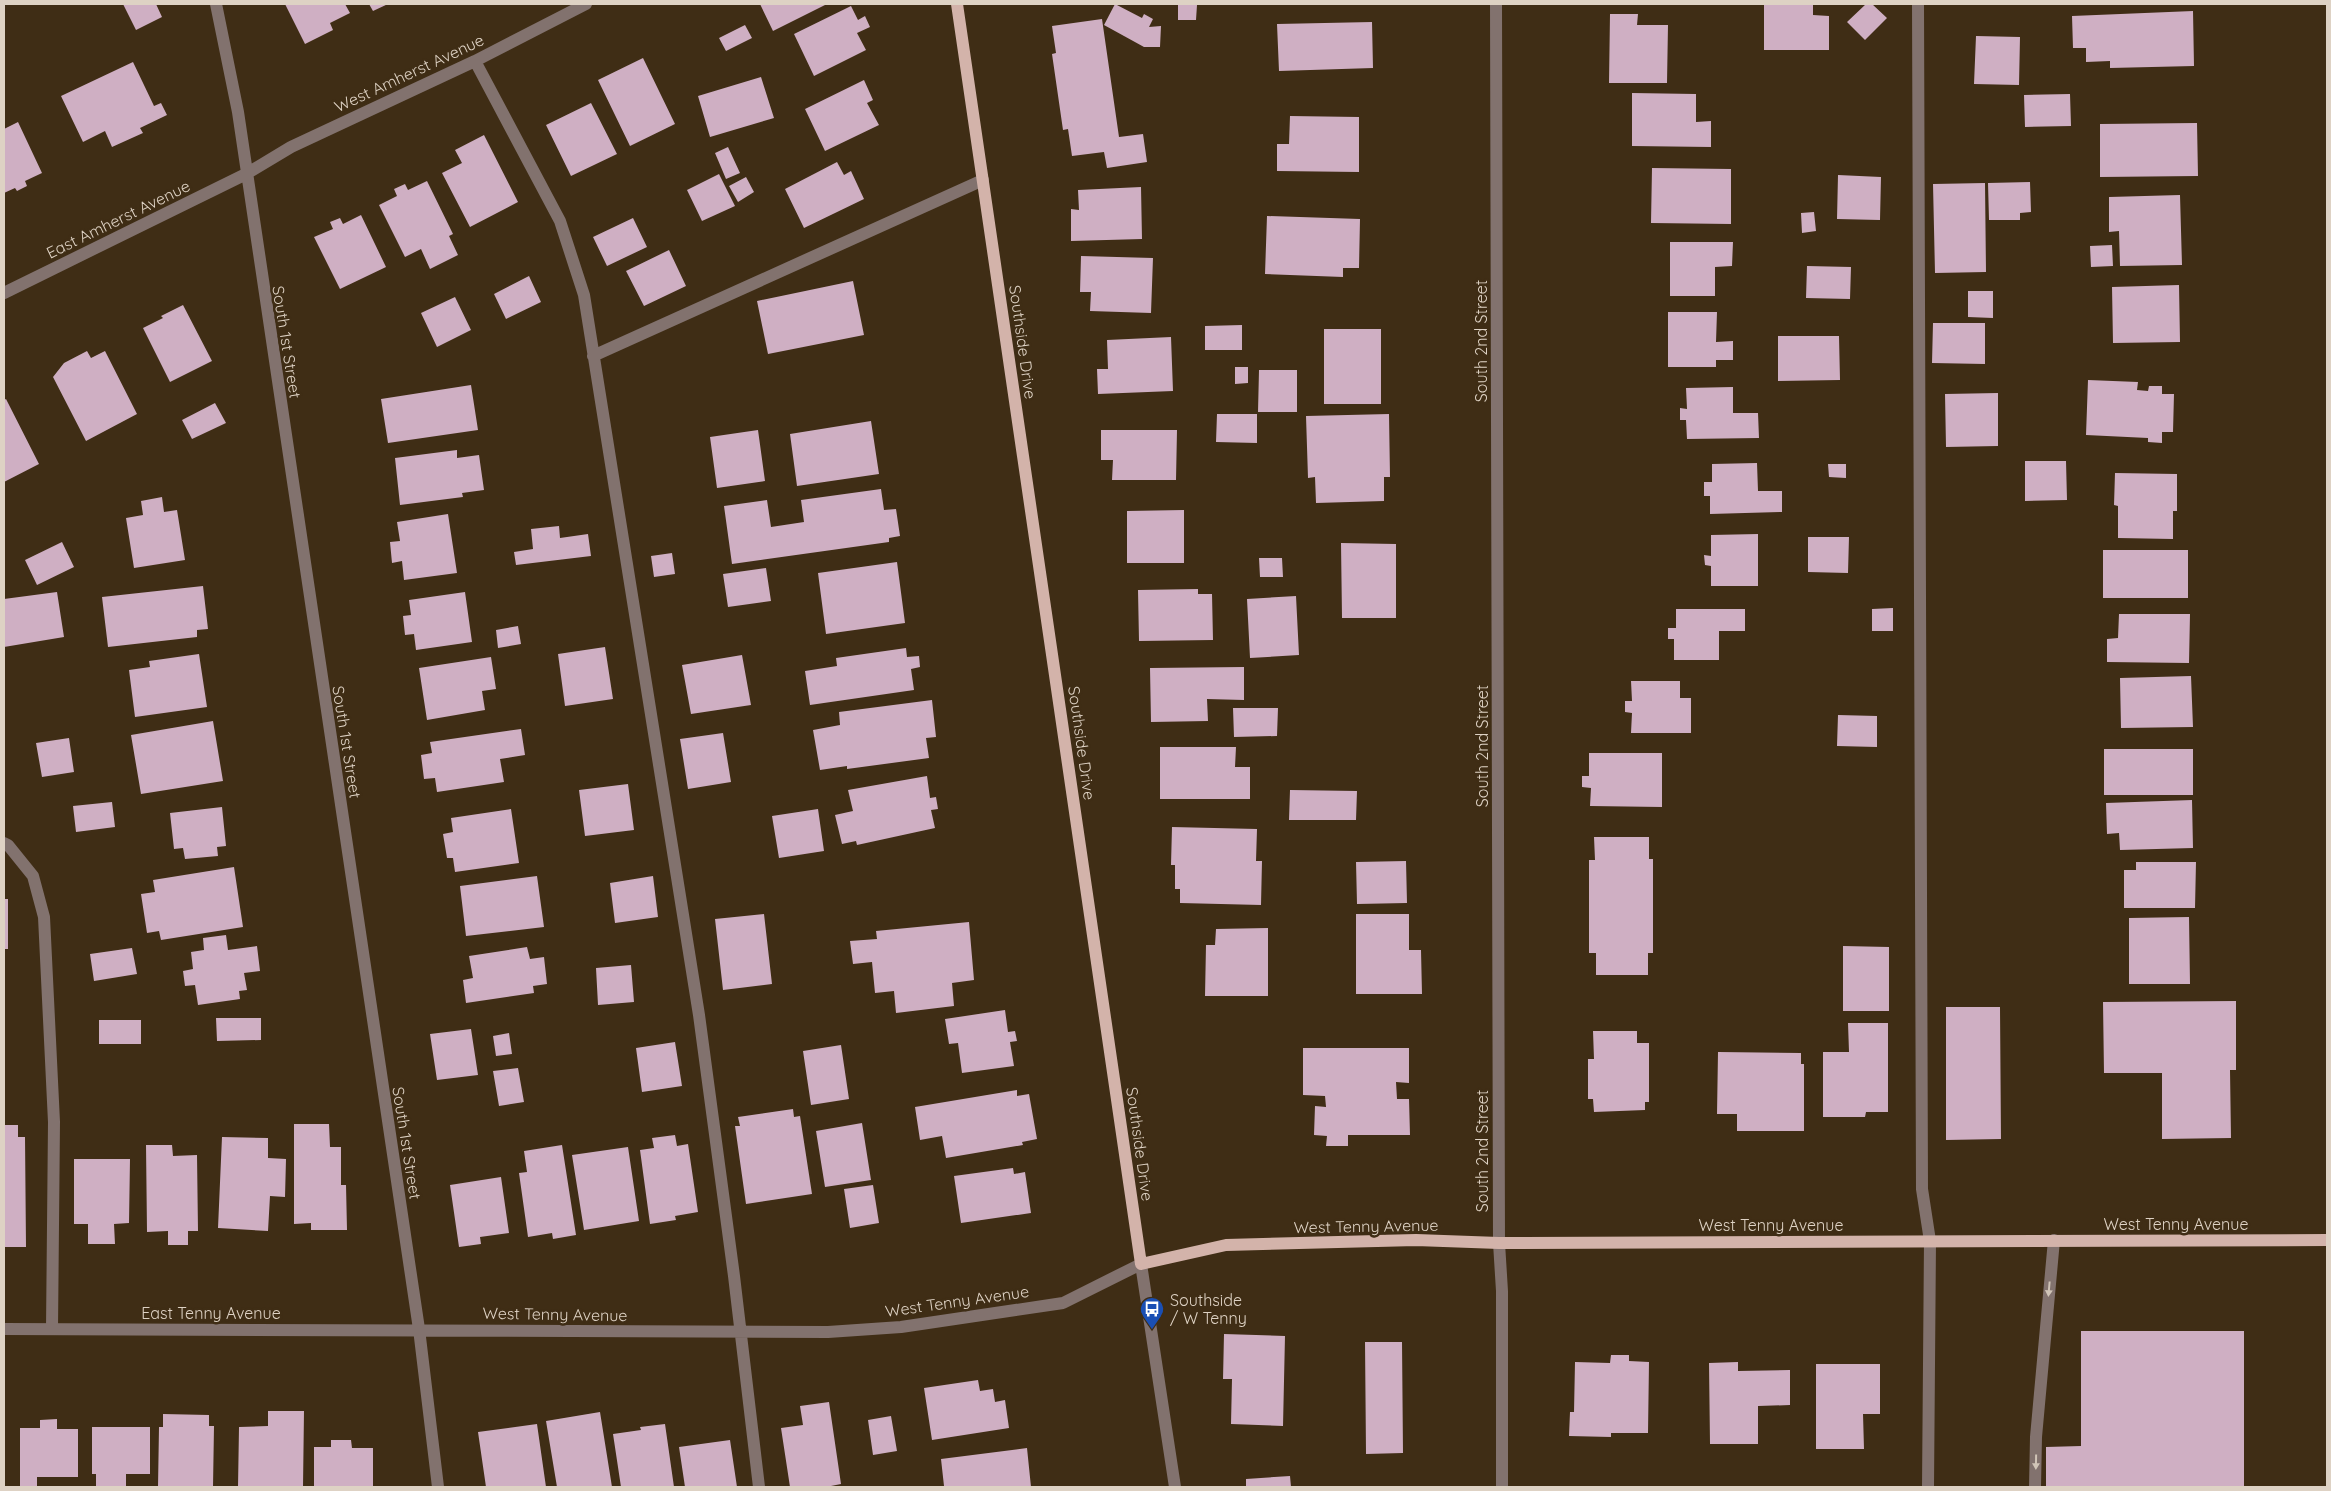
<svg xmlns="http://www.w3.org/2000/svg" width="2331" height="1491" viewBox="0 0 2331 1491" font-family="Quicksand,sans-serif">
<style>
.building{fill:#cfafc3}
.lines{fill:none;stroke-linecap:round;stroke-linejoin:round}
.minor{stroke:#82726e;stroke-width:12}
.major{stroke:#d3b3aa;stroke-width:12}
.oneway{fill:#d0c4b7}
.labels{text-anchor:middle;stroke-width:5;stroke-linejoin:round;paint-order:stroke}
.street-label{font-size:16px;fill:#ded2c4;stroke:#3f2d15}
.poi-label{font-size:16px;fill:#ded2c4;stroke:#3f2d15;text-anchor:start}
</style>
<rect width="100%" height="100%" fill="#3f2d15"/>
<path class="building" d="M123,4h33l6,13 -26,13z
M285,4h60l5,9 -20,10 3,7 -28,14z
M369,4h19l-15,7z
M760,4h67l-54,27z
M1115,4l27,14 2,-4 9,5 -4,8 12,-1 -1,21h-16l-40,-22z
M1764,4h49v11l16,1v34h-65z
M1866,4h6l15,14 -22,22 -18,-18z
M1178,5h19l-1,15h-18z
M851,6l7,14 7,-4 5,11 -13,6 9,17 -52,26 -20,-42z
M2193,11l1,55 -84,2v-7l-24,1v-14h-13l-1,-32z
M1610,14h28l-1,11h31l-1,58h-58z
M1102,19l17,118 24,-3 4,28 -40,6 -3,-16 -32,4 -4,-27 -5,1 -11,-76 4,-1 -4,-27z
M1372,22l1,46 -94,3 -2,-47z
M745,25l7,13 -26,13 -7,-13z
M1976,36l44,1 -1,48 -45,-1z
M643,58l32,66 -45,22 -32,-66z
M133,62l21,44 7,-3 6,12 -27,13 3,5 -31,14 -7,-16 -22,11 -22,-46z
M761,77l13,41 -64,19 -12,-41z
M864,80l9,20 -6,3 12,22 -54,26 -20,-42z
M1632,93l64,1v28l15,-1v26l-79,-1z
M2070,94l1,32 -46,1 -1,-32z
M591,103l26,51 -46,22 -25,-51z
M1290,116l69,1v55l-82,-1v-27h12z
M18,122l24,51 -17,8 2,5 -10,5 -2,-3 -11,5v-64z
M2197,123l1,53 -98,1v-53z
M484,135l34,67 -48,25 -28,-54 20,-10 -7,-13z
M728,147l12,26 -14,6 -11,-26z
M837,162l7,13 7,-4 13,28 -60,29 -19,-39z
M1652,168l79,1v55l-80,-1z
M719,174l16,32 -33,15 -15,-31z
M1838,175l43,2 -1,43 -43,-1z
M746,177l8,15 -16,10 -9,-16z
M427,181l26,53 -4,2 9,19 -28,14 -9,-20 -16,8 -26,-52 18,-9 -3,-7 11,-5 3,6z
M2030,182l1,30 -11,1v7h-31l-1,-37z
M1985,183l1,89 -51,1 -2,-89z
M1141,187l1,52 -71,2v-32l8,1 -1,-20z
M2180,195l2,70 -62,1 -1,-35 -10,1v-35z
M1814,212l2,19 -14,2 -1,-20z
M361,215l25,52 -46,22 -26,-52 19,-8 -3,-7 10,-4 3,6z
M1267,216l93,3 -1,49h-16v9l-78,-3z
M633,218l14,29 -40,19 -14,-29z
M1670,242h63l-1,24 -17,1v29h-45z
M2112,245l1,21 -22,1 -1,-21z
M669,250l17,36 -42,20 -18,-35z
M1081,256l72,2 -2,55 -61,-2 1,-19h-11z
M1807,266l44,1 -1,32 -44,-1z
M529,276l12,26 -35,17 -12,-25z
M853,281l11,54 -96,19 -11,-53z
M2179,285l1,57 -67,1 -1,-56z
M1968,291h25v27l-25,-1z
M455,297l16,33 -34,17 -16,-34z
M183,305l29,56 -42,21 -27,-54 20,-10 -2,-2z
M1668,312h49l-1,30 17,-1v19h-17v7h-48z
M1933,323h52v41l-53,-1z
M1242,325v25h-37v-24z
M1324,329h57v75h-57z
M1778,336h61l1,44 -62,1z
M1171,337l2,54 -75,3 -1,-25h11l-1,-29z
M87,351l4,7 14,-7 32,63 -51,27 -33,-64 11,-14z
M1235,367h13v16l-13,1z
M1259,370h38v42h-39z
M2088,380l50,2 -1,8 11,1 1,-5h13v8h12l-1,38h-11v11l-14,-1v-4l-62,-3z
M471,385l7,45 -90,13 -7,-44z
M1733,387v26h25l1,25 -72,1 -1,-19h-6v-12l7,1 -1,-21z
M1998,393v53l-52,1 -1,-53z
M6,399l33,65 -35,18v-82z
M215,403l11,20 -34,16 -10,-19z
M1217,414h40v29l-41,-1z
M1389,414l1,63h-6v24l-68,2 -1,-26 -7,1 -2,-62z
M871,421l8,53 -82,12 -7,-52z
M758,430l7,51 -48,7 -7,-51z
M1101,430h76l-1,50h-64l1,-20h-12z
M457,450v8l22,-3 5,35 -22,3 1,4 -63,8 -5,-47z
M2025,461h41l1,39 -42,1z
M1757,463l1,28h24v21l-72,2v-18h-6v-14h8v-18z
M1828,464h18v14l-17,-1z
M2115,473l62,1v37h-4v28l-55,-1v-32l-4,-1z
M881,489l3,21 12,-1 4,27 -11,2v4l-157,22 -8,-58 43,-6 4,27 33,-5 -3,-22z
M162,497l2,15 13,-2 8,50 -51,8 -8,-50 17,-3 -2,-14z
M1184,510v53h-57v-52z
M448,514l9,59 -53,7 -2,-19 -10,2 -2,-21 10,-1 -3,-19z
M559,526l1,12 28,-4 3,22 -75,9 -2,-13 19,-3 -2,-20z
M1758,534v52h-47v-20l-6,-1 -1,-10 7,1v-21z
M1808,537h41l-1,36 -40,-1z
M62,542l12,25 -37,18 -12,-25z
M1341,543l55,1v74h-54z
M2103,550h85v48h-85z
M672,553l3,21 -21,3 -3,-21z
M1259,558h23l1,19h-23z
M897,562l8,61 -79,11 -8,-61z
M766,568l5,33 -43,6 -5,-33z
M203,586l5,43 -11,1v7l-89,10 -6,-50z
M1198,589v5h14l1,46 -74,1 -1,-51z
M57,592l7,45 -60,10v-48z
M465,592l7,50 -56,8 -2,-16 -9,1 -2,-19 8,-1 -2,-15z
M1296,596l3,59 -49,3 -3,-59z
M1893,608v23h-21v-22z
M1676,609h69v22h-26v29h-45v-21h-6v-11h8z
M2119,614h71l-1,49 -82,-1v-23l11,-1z
M518,626l3,18 -23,4 -2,-18z
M605,647l8,52 -48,7 -7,-52z
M906,648l1,9 12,-1 1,11 -9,2 3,21 -104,15 -5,-34 32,-5 -1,-8z
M199,654l8,53 -72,10 -6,-47 21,-3 -1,-6z
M742,655l9,50 -60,9 -9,-49z
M491,657l5,32 -14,2 3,19 -58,10 -8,-52z
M1244,667v33l-37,-1 1,22 -57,1 -1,-54z
M2191,676l2,51 -72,1 -1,-50z
M1631,681h49v17h11v35h-60l1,-20 -7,-1v-11h7z
M932,700l4,37 -10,1 3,20 -82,11v-3l-27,4 -7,-40 27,-5 -1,-13z
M1233,708h45l-1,28 -43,1z
M1838,715l39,1v31l-40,-1z
M213,721l10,60 -82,13 -10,-59z
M521,729l4,26 -25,4 4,23 -67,10 -2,-14 -11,1 -3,-24 11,-2 -2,-11z
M723,733l8,49 -43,7 -8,-50z
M69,738l5,34 -32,5 -6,-34z
M1160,747h76l-1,20h15v32h-90z
M2104,749h89v46h-89z
M1589,753h73v54l-72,-1 1,-18 -9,-1v-11h7z
M927,776l3,22 6,-1 2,12 -7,1 4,18 -78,17 -1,-4 -14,3 -7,-29 18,-4 -5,-21z
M628,784l6,46 -49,6 -6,-46z
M1290,790l67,1 -1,29h-67z
M2192,800l1,48 -73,2 -1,-17 -12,1 -1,-31z
M112,802l3,25 -39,5 -3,-26z
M222,807l4,39 -9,1 1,9 -33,3 -2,-11 -9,1 -4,-36z
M511,809l8,54 -64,9 -2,-14h-6l-4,-24 10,-2 -2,-14z
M818,809l6,42 -45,7 -7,-42z
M1172,827l85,2 -1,32h6l-1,44 -81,-2v-14h-5v-24h-4z
M1594,837h55v22h4v94h-5v22h-52v-22h-7v-93h6z
M1406,861l1,42 -50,1 -1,-42z
M2136,862h60l-1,46h-71v-38h12z
M234,867l9,60 -82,13 -2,-9 -12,2 -6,-39 14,-2 -2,-12z
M537,876l7,51 -78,9 -6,-50z
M653,876l5,41 -43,6 -5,-40z
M4,899h4v50h-4z
M764,914l8,70 -49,6 -8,-71z
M1356,914h53v36h12l1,44h-66z
M2189,917l1,67h-61v-66z
M969,922l5,58 -22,3 2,23 -58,7 -2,-22 -19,2 -3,-31 -19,2 -3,-23 27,-2 -1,-8z
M1268,928v68h-63l1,-51h9l1,-16z
M226,935l2,15 29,-4 3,25 -16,2 3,17 -8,1 1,8 -42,6 -3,-20 -10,1 -2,-15 10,-2 -2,-17 13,-2 -1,-12z
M1843,946l46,1v64h-46z
M527,947l3,12 14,-2 3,27 -14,2 1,7 -68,10 -3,-23 10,-2 -4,-22z
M132,948l5,26 -43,7 -4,-27z
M631,965l3,37 -36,3 -2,-37z
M2236,1001v69h-6l1,68 -69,1v-66h-58l-1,-71z
M1946,1007h54l1,132 -55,1z
M1005,1010l3,22 7,-1 2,10 -7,1 4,24 -52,7 -4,-30 -9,1 -4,-25z
M216,1018h45v22l-44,1z
M99,1020h42v24h-42z
M1848,1023h40v89h-22l-1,5h-42v-65h26z
M471,1029l7,46 -41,5 -7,-46z
M1593,1031h44v12h12v59h-4v8l-51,2 -1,-13h-5v-40h6z
M509,1033l3,21 -16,2 -3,-20z
M675,1042l7,44 -40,6 -6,-44z
M841,1045l8,54 -38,6 -8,-54z
M1303,1048h106v35l-13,-1 1,17h12l1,36h-62v11h-22l1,-10 -13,-1 1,-29 11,1 -1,-11 -22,-1z
M1718,1052l83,1v11h3v67h-67v-17h-20z
M518,1068l6,34 -25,4 -6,-35z
M1017,1090v6l12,-2 8,45 -15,3 1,3 -77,13 -4,-22 -22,4 -5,-33z
M793,1109l1,8 6,-1 12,78 -66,10 -11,-78h5l-2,-9z
M862,1123l9,57 -46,7 -9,-56z
M294,1124h35l1,23h11v38h5l1,45h-36v-7l-17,1z
M4,1125h14v12h7l1,110h-22z
M675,1135l2,11 11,-2 10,68 -23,4 1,4 -26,4 -10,-74 14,-2 -2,-10z
M222,1137l46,1v20l18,1 -1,38 -15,-1 -2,35 -50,-3z
M146,1145h26l1,11 24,-1 1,76h-10v14h-20v-14l-21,1z
M562,1145l14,90 -23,4 -1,-6 -24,4 -9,-64 8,-1 -3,-21z
M628,1147l11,74 -55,9 -12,-75z
M74,1159h56l-1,64 -15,1 1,20h-27v-20h-14z
M1013,1168l1,6 11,-2 6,41 -70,10 -7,-47z
M501,1177l8,56 -29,4 1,7 -22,3 -9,-62z
M873,1185l6,38 -29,5 -6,-39z
M2081,1331h163v156h-198v-40l35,-1z
M1224,1334l61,2 -2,90 -52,-2 1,-45h-9z
M1365,1342h37l1,111 -37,1z
M1611,1355h18v6l20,1 -1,71h-37v4l-42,-1 1,-24h4l1,-50 35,1z
M1738,1362v9l52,-1v35l-32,1v38h-48l-1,-81z
M1816,1364h64v50h-17l1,35h-48z
M978,1380l2,11 13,-2 2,13 10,-2 4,28 -77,12 -8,-52z
M829,1402l12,82 -15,3h-36l-9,-59 22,-3 -3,-19z
M268,1411h36l-1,76h-65l1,-60 29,-1z
M600,1412l12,75h-55l-11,-66z
M163,1414l46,1v11h5l-1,61h-55l1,-60h4z
M891,1416l6,35 -24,4 -5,-35z
M57,1419v10h21v48h-41v10h-17v-59h20v-8z
M537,1424l9,63h-60l-8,-55z
M665,1424l9,63h-53l-8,-53 28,-4 -1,-3z
M92,1427h58v47h-24v13h-30v-13h-4z
M331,1440h20l1,8h21v39h-59v-40h17z
M730,1440l7,47h-52l-6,-40z
M1027,1448l4,39h-91l4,-1 -3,-27z
M1290,1476l1,11h-45v-8z"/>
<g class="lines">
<path class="minor" d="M216,4l22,108 181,1217 19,158
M1496,4l3,1239 3,48v196
M1918,4l4,1185 8,52 -2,246
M475,61l85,160 24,74 115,720 35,261 25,211
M4,293l242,-119 45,-27 184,-86 111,-57
M593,356l390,-176
M4,843l4,2 25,31 11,41 10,205 -2,207
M4,1329l824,3 73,-5 162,-24 78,-39 34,223
M2035,1487l1,-50 18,-197"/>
<path class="major" d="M957,4l184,1260 85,-19 190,-5 83,3 828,-3"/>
</g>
<defs><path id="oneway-solid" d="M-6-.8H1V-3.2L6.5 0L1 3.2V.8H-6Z" transform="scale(1.25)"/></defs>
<g class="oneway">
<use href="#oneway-solid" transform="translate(2049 1289) rotate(95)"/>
<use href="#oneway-solid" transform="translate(2036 1462) rotate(91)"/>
</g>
<defs>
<g id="bus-pin" transform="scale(1.25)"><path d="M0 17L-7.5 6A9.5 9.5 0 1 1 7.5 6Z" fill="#1a4fb4" stroke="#3f2d15"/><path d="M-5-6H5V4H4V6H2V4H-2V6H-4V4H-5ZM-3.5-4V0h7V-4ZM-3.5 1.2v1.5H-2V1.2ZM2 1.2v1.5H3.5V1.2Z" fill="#fff"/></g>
</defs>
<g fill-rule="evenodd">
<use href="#bus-pin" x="1152" y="1309"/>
</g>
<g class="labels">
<g class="street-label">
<text transform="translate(409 73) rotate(-25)" y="6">West Amherst Avenue</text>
<text transform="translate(118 219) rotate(-26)" y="6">East Amherst Avenue</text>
<text transform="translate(1481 341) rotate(-90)" y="6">South 2nd Street</text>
<text transform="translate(287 342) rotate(81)" y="6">South 1st Street</text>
<text transform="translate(1023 342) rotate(82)" y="6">Southside Drive</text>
<text transform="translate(347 742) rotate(81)" y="6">South 1st Street</text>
<text transform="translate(1082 743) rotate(82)" y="6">Southside Drive</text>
<text transform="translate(1482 746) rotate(-90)" y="6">South 2nd Street</text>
<text transform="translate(407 1143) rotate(81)" y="6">South 1st Street</text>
<text transform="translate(1140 1144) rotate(82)" y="6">Southside Drive</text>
<text transform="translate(1482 1151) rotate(-90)" y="6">South 2nd Street</text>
<text x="2176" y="1230">West Tenny Avenue</text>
<text x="1771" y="1231">West Tenny Avenue</text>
<text transform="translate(1366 1226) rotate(-1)" y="6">West Tenny Avenue</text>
<text transform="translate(957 1301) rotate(-8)" y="6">West Tenny Avenue</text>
<text x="211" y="1319">East Tenny Avenue</text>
<text transform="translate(555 1314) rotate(1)" y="6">West Tenny Avenue</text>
</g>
<g class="poi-label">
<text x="1170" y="1306">Southside<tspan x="1170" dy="18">/ W Tenny</tspan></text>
</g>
</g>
<rect width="2331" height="1491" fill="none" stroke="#ded2c4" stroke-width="10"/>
</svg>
